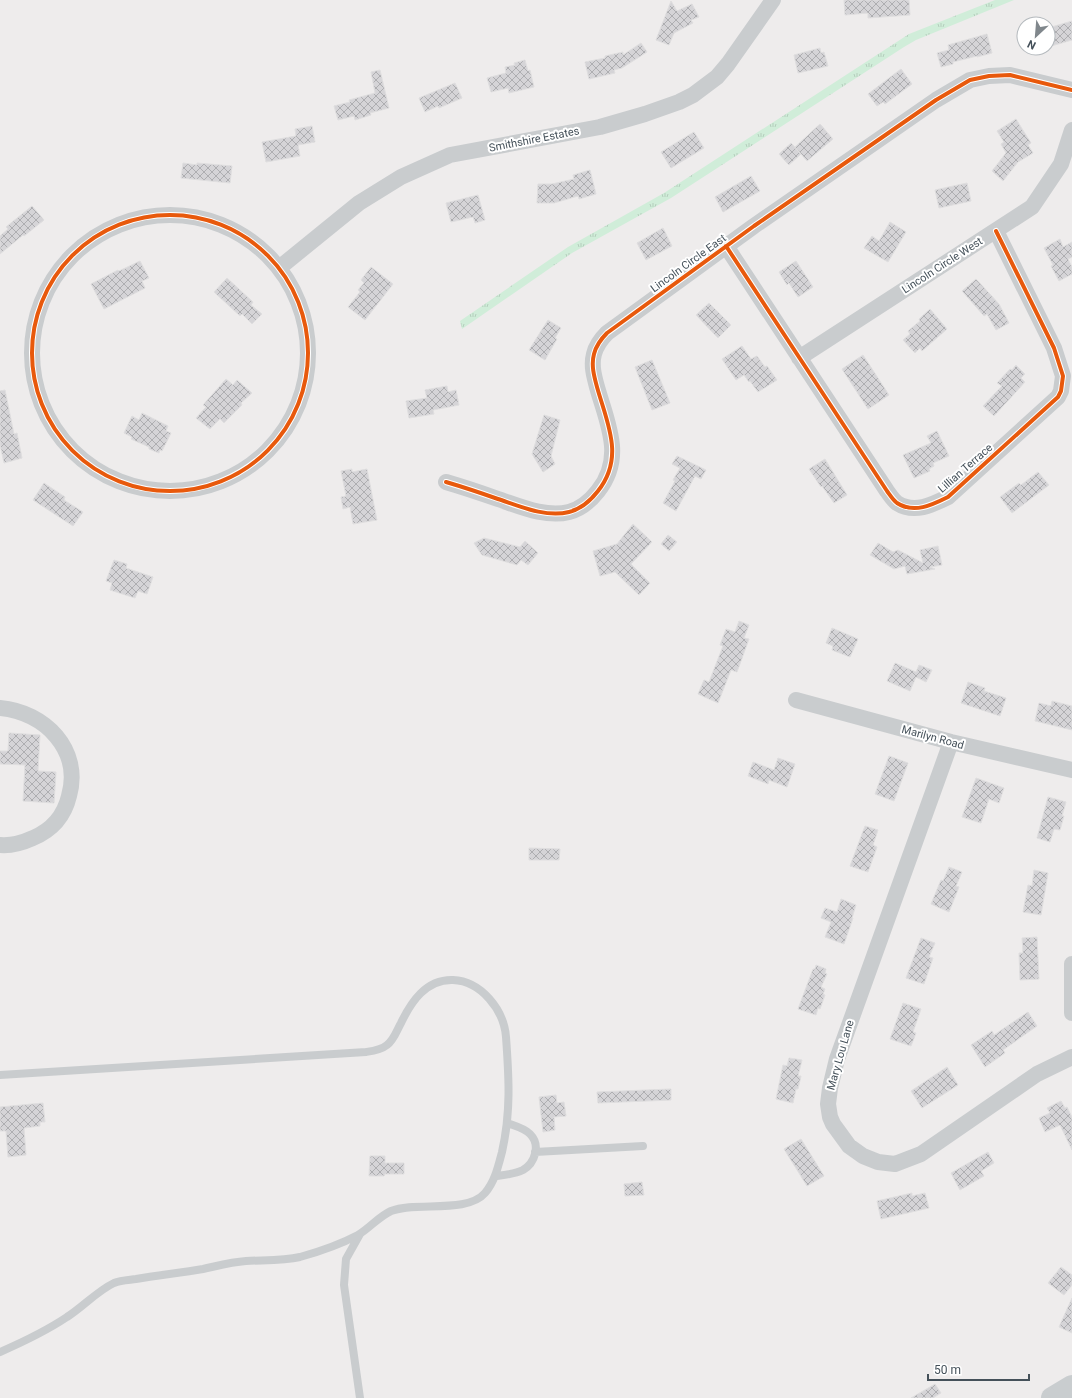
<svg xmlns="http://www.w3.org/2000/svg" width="1072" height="1398" viewBox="0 0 1072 1398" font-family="Roboto,sans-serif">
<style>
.park{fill:url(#park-tufts)}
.building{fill:url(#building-cross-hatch);stroke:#dfdedf}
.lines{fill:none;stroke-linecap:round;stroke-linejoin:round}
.service{stroke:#c9ccce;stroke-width:8}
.minor{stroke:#c9ccce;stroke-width:16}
.secondary{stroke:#c9cdcf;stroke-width:22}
.cycleway-casing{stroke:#fff;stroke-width:6}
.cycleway{stroke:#e8590c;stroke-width:4}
.labels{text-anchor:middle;stroke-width:4;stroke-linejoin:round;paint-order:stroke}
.street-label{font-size:11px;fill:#445059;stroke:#fff}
</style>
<defs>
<pattern id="park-tufts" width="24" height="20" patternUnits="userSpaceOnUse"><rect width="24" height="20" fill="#d0edd9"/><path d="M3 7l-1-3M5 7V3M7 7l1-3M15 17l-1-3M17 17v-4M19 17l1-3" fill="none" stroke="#b4cdbc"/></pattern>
<pattern id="building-cross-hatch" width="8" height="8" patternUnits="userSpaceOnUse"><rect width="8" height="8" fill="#d5d4d7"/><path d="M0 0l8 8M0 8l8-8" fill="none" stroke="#aeaeb1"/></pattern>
</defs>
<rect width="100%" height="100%" fill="#eeecec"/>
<path class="park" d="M995,0h19l-98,40 -12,7 -233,151 -99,55 -110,76 -2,-8 108,-74 96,-54 245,-159z"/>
<path class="building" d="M844,0h65l1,15 -42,3v-5l-23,2z
M671,1l6,10 15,-7 7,13 -8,3 2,3 -19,10 -5,12 -13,-5z
M1072,21v19l-24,7v-19z
M987,34l5,19 -15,4v-1l-24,6v2l-12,3 -4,-14 12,-3 -1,-5z
M641,43l6,9 -25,16 -8,2 1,3 -26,6 -4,-17 20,-4v-2l18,-4v3z
M820,48l1,5 3,-1 4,14 -30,7 -4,-18z
M525,60l3,11 2,-1 4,17 -25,6 -1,-5 -17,4 -4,-14 19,-5 -1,-6 10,-2 -1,-2z
M901,69l11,15 -27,20 -2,-2 -6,4 -9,-12z
M380,70l9,38 -19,5 1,2 -16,5 -1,-4 -16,4 -4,-14 16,-4 -1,-2 26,-7 -4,-21z
M455,83l7,15 -23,10 -1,-2 -13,6 -6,-14z
M1016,119l15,24 -3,2 5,8 -15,9 -15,19 -11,-10 14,-18 -5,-9 3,-2 -7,-11z
M820,124l13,15 -26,22 -12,-14z
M312,126l3,16 -17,3 2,11 -34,6 -4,-20 34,-6 -1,-7z
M694,132l10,16 -33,20 -10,-16z
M791,143l10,11 -12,11 -10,-11z
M183,163l14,2v-2l35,3 -2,17 -49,-5z
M590,170l6,24 -17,5 -1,-3 -24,7h-17l1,-19h14l22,-5 -1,-4z
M751,176l9,15 -37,21 -8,-15z
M967,183l4,18 -32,7 -4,-18z
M478,195l7,25 -10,3 -2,-6 -22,5 -5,-19z
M32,206l12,14 -20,16 -1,-1 -23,19v-18l8,-7 -2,-2z
M890,222l16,10 -18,30 -24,-14 8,-12 7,5z
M663,228l9,18 -26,14 -9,-17z
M1060,239l3,8 9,-5v15l-4,2 4,8v7l-13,7 -8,-15 2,-1 -9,-17z
M140,261l9,17 -7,3 3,7 -41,21 -13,-25 27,-14 1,1z
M796,261l17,26 -15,10 -9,-14 -2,2 -8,-13z
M371,267l22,17 -28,36 -17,-13 12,-15 -2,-2 6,-7 -3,-3z
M227,278l26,24 -2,3 11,9 -10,10 -10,-10 -2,2 -26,-24z
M976,279l23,25 10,19 -13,7 -9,-16 -3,2 -22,-25z
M709,303l22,22 -13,13 -22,-23z
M930,309l17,20 -25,22 -2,-3 -5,5 -12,-13 7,-6 -2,-3 12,-10 -1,-2z
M548,320l13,8 -6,10 2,1 -12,21 -16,-10z
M742,346l9,13 6,-3 8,11 2,-1 10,14 -19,12 -8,-11 -1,1 -5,-7 -8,5 -14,-21z
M863,355l26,40 -21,14 -26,-40z
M652,360l18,43 -18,7 -17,-43z
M1016,365l9,9 -4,4 4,4 -31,34 -11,-10 19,-20 -5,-3 13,-14 2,1z
M226,379l7,6 4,-5 15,13 -11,10 1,2 -18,18 -4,-4 -10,10 -14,-11 10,-11 -3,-2z
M447,386l1,6 8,-2 3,15 -26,5 1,4 -25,4 -3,-17 21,-3 -2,-8z
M5,390l9,44 3,-1 5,25 -18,5 -4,-18v-54z
M142,413l26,13 -2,5 5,2 -9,18 -2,-1 -1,3 -10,-4v-2l-18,-8 1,-2 -8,-4 8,-17 7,4z
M544,415l16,5 -9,36 4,8 -12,8 -11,-18z
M937,431l12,25 -16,7 1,3 -5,3 1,2 -16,7 -11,-23 28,-12 -4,-7z
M677,456l29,14 -5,9 -6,-3 -19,35 -13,-8 12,-22 -2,-1 7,-12 -8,-4z
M825,459l22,36 -13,8 -12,-17 -1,1 -12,-18z
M352,469v3l15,-3 10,51 -24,4 -3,-17 -7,2 -2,-12 5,-1 -5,-25z
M1038,472l11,13 -37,28 -12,-16 19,-14 2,2z
M44,483l21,14 -1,3 19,12 -10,14 -40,-26z
M633,524l19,18 -21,22 19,19 -11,12 -24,-23 -15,4 -7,-25 24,-7z
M668,535l9,7 -8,9 -8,-7z
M484,538l36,9 5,-6 13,12 -10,12 -7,-5 -4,5 -35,-10 -8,-12z
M878,543l15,9 5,-2 25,13 -3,-13 18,-4 4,19 -12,2 5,2 -28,5 -2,-8 -11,3 -24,-14z
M114,560l13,4 -1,4 27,9 -6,17 -9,-3 -3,7 -25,-8 2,-7 -6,-2z
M739,621l10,4 -5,13 5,1 -12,33 -6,-2 -13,33 -20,-9 6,-14 5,2 14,-36 -3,-1 6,-16 9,3z
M832,628l26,11 -8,18 -18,-7 1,-4 -7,-3z
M895,663l21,9 3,-7 13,5 -6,12 -10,-5 -6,14 -23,-10z
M968,682l17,6 -1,3 22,7 -6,18 -39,-13z
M1052,701l20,5v24l-37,-9 4,-18 12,3z
M9,733l31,2 -2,36 18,1 -2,31 -31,-2 2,-36 -25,-1v-13h8z
M889,756l19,7 -14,38 -19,-7z
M778,758l17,6 -8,23 -18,-7 -1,4 -20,-8 5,-14 21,8z
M976,778l28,10 -5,15 -10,-4 -8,24 -19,-6z
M1048,797l18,5 -4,14h2l-4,14 -6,-1 -4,13 -13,-4z
M865,826l13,4 -5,15 4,2 -9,25 -18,-6z
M529,848l31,1 -1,11h-30z
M949,867l13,5 -6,14 3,1 -10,25 -18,-8 10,-24 2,1z
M1034,870l14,3 -7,42 -18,-3 5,-27 4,1z
M841,899l15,6 -4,13h1l-9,26 -19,-7 6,-15 -10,-4 4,-10 12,4z
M1037,937l2,42 -19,1 -1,-27h4l-1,-15z
M921,938l14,5 -6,14 4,1 -9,26 -18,-6z
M816,965l10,4 -1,4 2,1 -6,13 4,2 -2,5 2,1 -5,14 -2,-1 -2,7 -18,-6 15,-40h2z
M903,1003l18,6 -8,23 3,1 -5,13 -21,-7z
M1028,1012l9,14 -34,24 2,3 -20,14 -14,-22 21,-14 2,4z
M789,1058l13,2 -4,16h3l-3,13h-2l-3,14 -17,-4 7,-34 4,1z
M947,1067l11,18 -36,23 -11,-17z
M671,1089v11l-73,3 -1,-11z
M556,1095l1,8 7,-1 2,14 -12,1 1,13 -12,2 -4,-35z
M1061,1101l4,7 2,-1 5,10v33l-12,-25 -15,7 -6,-14 11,-5 -3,-5z
M43,1103l2,19h-5v4l-16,2 2,27 -18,2 -2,-26h-6v-24z
M801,1139l23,37 -17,10 -23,-37z
M988,1152l6,11 -13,8 3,5 -24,14 -9,-17z
M370,1156h15v7h19v11h-19l-1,2h-15z
M642,1182l2,13 -19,1 -1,-12z
M912,1193v3l13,-3 4,15 -48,11 -4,-18z
M1061,1267l11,8v10l-8,10 -16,-12z
M1072,1298v35l-13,-6z
M935,1384l6,9 -8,5h-22z"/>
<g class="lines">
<path class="service" d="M0,1075l366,-23c7,-1 15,-2 21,-7 7,-5 10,-15 14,-22 10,-21 25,-44 52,-43 28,1 51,30 53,57 3,41 5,75 -4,115 -4,15 -7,29 -17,41 -18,21 -69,8 -94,18 -13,6 -21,17 -33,24 -17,9 -40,17 -58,22 -17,4 -36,3 -54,4 -15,1 -29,5 -43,8 -22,4 -45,6 -67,10 -7,1 -15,1 -22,4 -17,8 -31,24 -47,34 -21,14 -44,25 -67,35
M535,1152l108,-6
M496,1176c9,-1 19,-2 27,-6 12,-7 18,-25 7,-36 -6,-6 -15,-8 -23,-11
M360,1234l-14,25 -2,26 16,113"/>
<path class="minor" d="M32 353a138 138 0 1 1 276 0a138 138 0 1 1-276 0Z
M726,246l161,245c3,4 6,9 10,12 17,11 35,2 51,-6l110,-100 3,-6 2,-15 -9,-28 -58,-117
M279,268l80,-65 42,-26 49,-22 150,-28 45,-13 34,-12 14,-7 24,-18 11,-13 45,-64
M799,358l233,-151 29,-43 11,-34
M446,482c17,5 35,11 52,17 21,7 48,19 71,13 12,-3 22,-12 29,-21 27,-34 9,-68 -1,-104 -3,-11 -6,-22 -3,-33 2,-8 7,-15 13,-21l147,-107 182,-126 34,-20 19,-4 21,-1 62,15
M796,700l155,42 121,28
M0,708c45,4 82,42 69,88 -5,21 -17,34 -36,42 -11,5 -21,8 -33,7
M951,742l-114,317 -7,29 -2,16 2,13 3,7 16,22 14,10 15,6 17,2 26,-10 116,-80 35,-17
M1072,964v49"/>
<path class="secondary" d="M1052,1398l20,-12"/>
<g class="cycleway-casing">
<path id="cycleway" d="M32 353a138 138 0 1 1 276 0a138 138 0 1 1-276 0Z
M726,246l161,245c3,4 6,9 10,12 17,11 35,2 51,-6l110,-100 3,-6 2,-15 -9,-28 -58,-117
M446,482c17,5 35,11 52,17 21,7 48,19 71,13 12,-3 22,-12 29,-21 27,-34 9,-68 -1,-104 -3,-11 -6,-22 -3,-33 2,-8 7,-15 13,-21l147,-107 182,-126 34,-20 19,-4 21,-1 62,15"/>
</g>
<use href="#cycleway" class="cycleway"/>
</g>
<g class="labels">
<g class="street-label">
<text transform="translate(534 139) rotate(-11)" y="4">Smithshire Estates</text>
<text transform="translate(688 263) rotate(-36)" y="4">Lincoln Circle East</text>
<text transform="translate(942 265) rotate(-33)" y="4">Lincoln Circle West</text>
<text transform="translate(965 468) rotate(-41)" y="4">Lillian Terrace</text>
<text transform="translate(933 737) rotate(15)" y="4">Marilyn Road</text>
<text transform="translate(840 1055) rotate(-74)" y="4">Mary Lou Lane</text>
</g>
</g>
<g transform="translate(1036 36) rotate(206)"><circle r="19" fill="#ffffff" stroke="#b4b9bd"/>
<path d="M0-3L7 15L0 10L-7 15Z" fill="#80878c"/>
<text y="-6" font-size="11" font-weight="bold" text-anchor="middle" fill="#445059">N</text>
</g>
<path d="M928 1374v6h101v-6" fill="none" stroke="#445059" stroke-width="2"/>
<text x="934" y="1374" font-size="12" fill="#445059" stroke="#ffffff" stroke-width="3" paint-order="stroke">50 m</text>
</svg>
